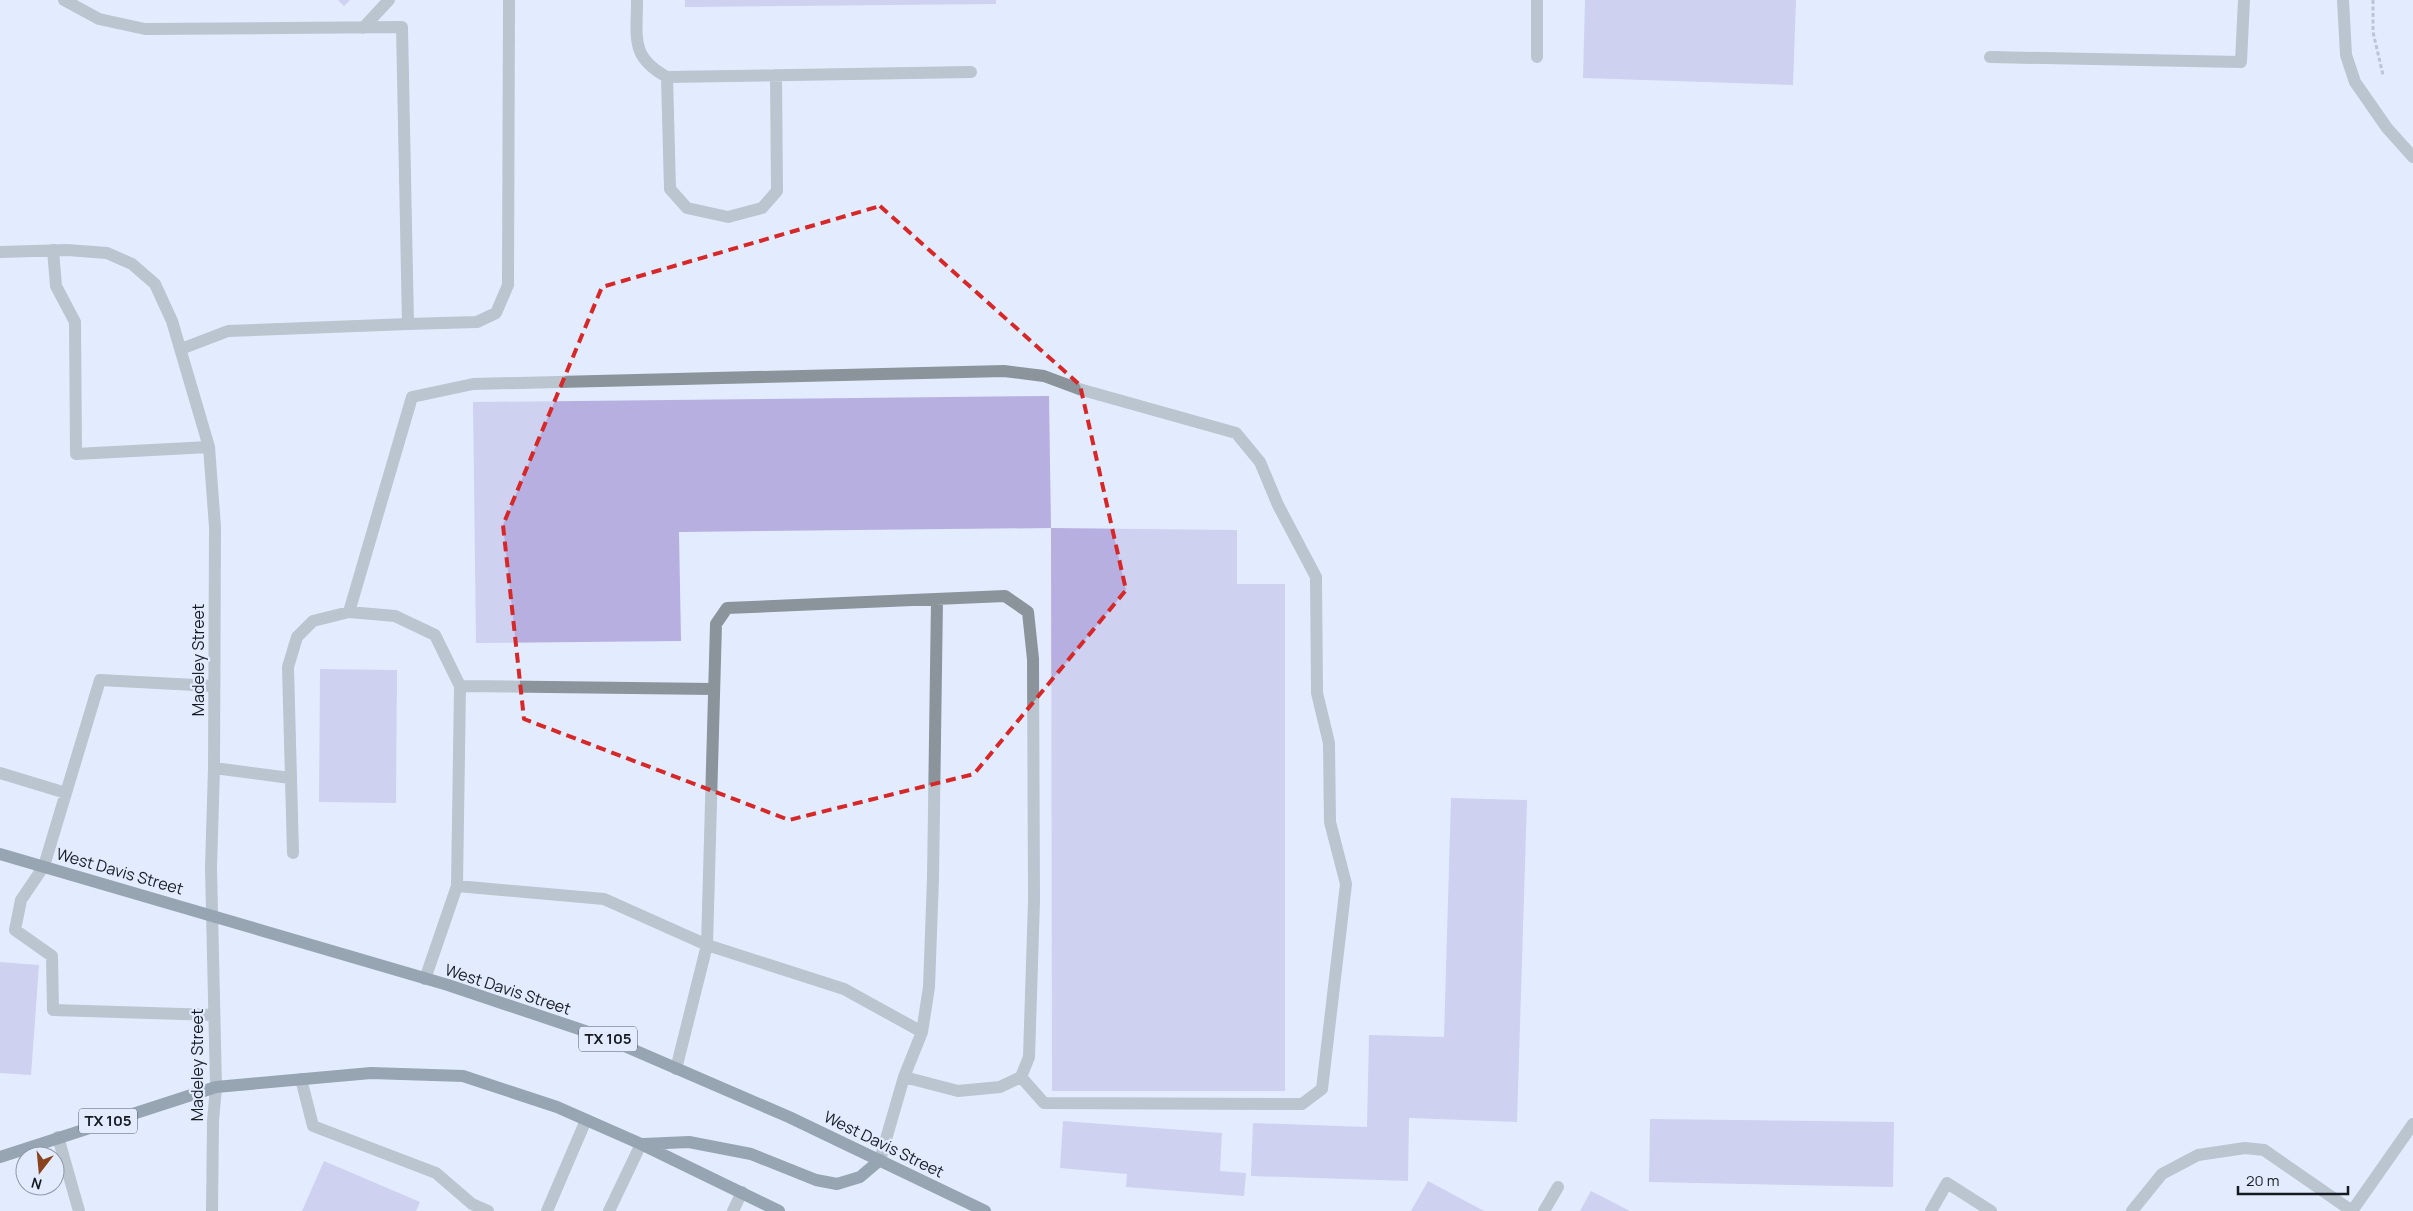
<svg xmlns="http://www.w3.org/2000/svg" width="2413" height="1211" viewBox="0 0 2413 1211" font-family="Manrope,sans-serif">
<style>
.building{fill:#b7afdf}
.lines{fill:none;stroke-linecap:round;stroke-linejoin:round}
.path{stroke:#8c94a1;stroke-width:3;stroke-dasharray:4 2.5;stroke-linecap:butt}
.minor{stroke:#8a949a;stroke-width:12}
.major{stroke:#3c4e58;stroke-width:12}
.marked{fill:none;stroke:#d62828;stroke-width:4;stroke-dasharray:10 6;stroke-linejoin:round}
.labels{text-anchor:middle;stroke-width:4.5;stroke-linejoin:round;paint-order:stroke}
.shield{fill:#e2ecfe;stroke:#535a64;stroke-width:1}
.shield-label{font-size:15px;font-weight:bold;fill:#161b22}
.street-label{font-size:16px;fill:#161b22;stroke:#e2ecfe}
</style>
<rect width="100%" height="100%" fill="#e2ecfe"/>
<path class="building" d="M338,0h12l-6,6z
M685,0h311v4l-311,3z
M1585,0h211l-3,85 -210,-7z
M1049,396l2,132 -372,4 2,109 -205,2 -3,-241z
M1051,528l186,2v54h48v507h-233z
M320,669l77,1 -1,133 -77,-1z
M1451,798l76,2 -10,322 -108,-4 -1,63 -157,-5 2,-53 114,4 2,-92 75,2z
M0,962l39,3 -8,110 -31,-2z
M1650,1119l244,3 -1,65 -244,-5z
M1063,1121l159,12 -2,38 26,2 -2,23 -118,-9 1,-13 -67,-6z
M324,1161l96,41 -4,9h-114z
M1428,1181l56,30h-73z
M1591,1191l39,20h-50z"/>
<g class="lines">
<path class="path" d="M2373,0v32l10,43"/>
<path class="minor" d="M64,0l35,19 46,10 257,-2 6,297 -180,7 -47,18
M637,0c0,38 -7,57 30,77l304,-5
M1537,0v57
M2343,0l3,55 9,27 32,46 26,29
M363,28l26,-28
M1990,57l251,5 3,-62
M667,77l3,112 17,19 41,9 34,-9 15,-17 -1,-116
M53,250l3,36 19,36 1,132 133,-7
M0,252l67,-2 40,3 25,11 23,20 17,37 37,126 6,80 -1,241 -3,99 5,220 -3,34 -1,90
M408,324l69,-2 19,-9 12,-28 1,-285
M349,612l63,-215 61,-13 531,-13 40,5 35,13 157,44 24,29 18,43 38,72 1,116 12,50 1,79 16,62 -24,205 -20,15 -258,-1 -23,-26
M214,686l-114,-6 -56,186 -23,34 -6,30 37,26 1,54 161,5
M214,768l76,10
M0,773l66,20
M293,853l-5,-186 9,-30 16,-16 36,-9 46,4 40,19 25,51
M457,886l3,-200 254,3
M425,979l32,-93 147,13 103,46 137,44 78,43 -18,45 -24,83
M922,1032l7,-45 4,-109 4,-278
M676,1069l31,-124 9,-321 11,-16 278,-12 23,16 5,47 1,242 -5,156 -8,20 -21,10 -42,4 -54,-14
M301,1079l12,47 123,47 36,31 16,7
M58,1137l21,74
M547,1211l39,-91
M609,1211l32,-67
M733,1211l9,-19
M1544,1211l14,-24
M1931,1211l16,-28 44,28
M2132,1211l30,-37 36,-19 47,-7 19,2 88,61
M2352,1211l61,-87"/>
<path class="major" d="M0,854l448,131 158,53 183,79 196,94
M643,1144l46,-2 62,12 65,26 21,4 23,-7 20,-17
M0,1157l216,-70 155,-14 92,3 94,31 84,37 138,67"/>
</g>
<path d="M0 0H2413V1211H0ZM880,206l200,179 46,205 -152,184 -185,46 -265,-101 -21,-194 99,-238z" fill="#e2ecfe" fill-opacity=".55" fill-rule="evenodd"/>
<path class="marked" d="M880,206l200,179 46,205 -152,184 -185,46 -265,-101 -21,-194 99,-238z"/>
<g class="labels">
<g class="shield">
<rect x="579" y="1026.5" width="58" height="25" rx="4"/>
<rect x="79" y="1108.5" width="58" height="25" rx="4"/>
</g>
<g class="shield-label">
<text x="608" y="1044">TX 105</text>
<text x="108" y="1126">TX 105</text>
</g>
<g class="street-label">
<text transform="translate(198 660) rotate(-90)" y="6">Madeley Street</text>
<text transform="translate(120 871) rotate(16)" y="6">West Davis Street</text>
<text transform="translate(508 989) rotate(18)" y="6">West Davis Street</text>
<text transform="translate(197 1065) rotate(-90)" y="6">Madeley Street</text>
<text transform="translate(884 1144) rotate(26)" y="6">West Davis Street</text>
</g>
</g>
<g transform="translate(40 1171) rotate(196)"><circle r="24" fill="#e2ecfe" stroke="#9098a6"/>
<path d="M0-4L9 19L0 12L-9 19Z" fill="#8a441d"/>
<text y="-8" font-size="14" font-weight="bold" text-anchor="middle" fill="#161b22">N</text>
</g>
<path d="M2238 1186v8h110v-8" fill="none" stroke="#161b22" stroke-width="2.5"/>
<text x="2246" y="1186" font-size="15" fill="#161b22" stroke="#e2ecfe" stroke-width="4" paint-order="stroke">20 m</text>
</svg>
